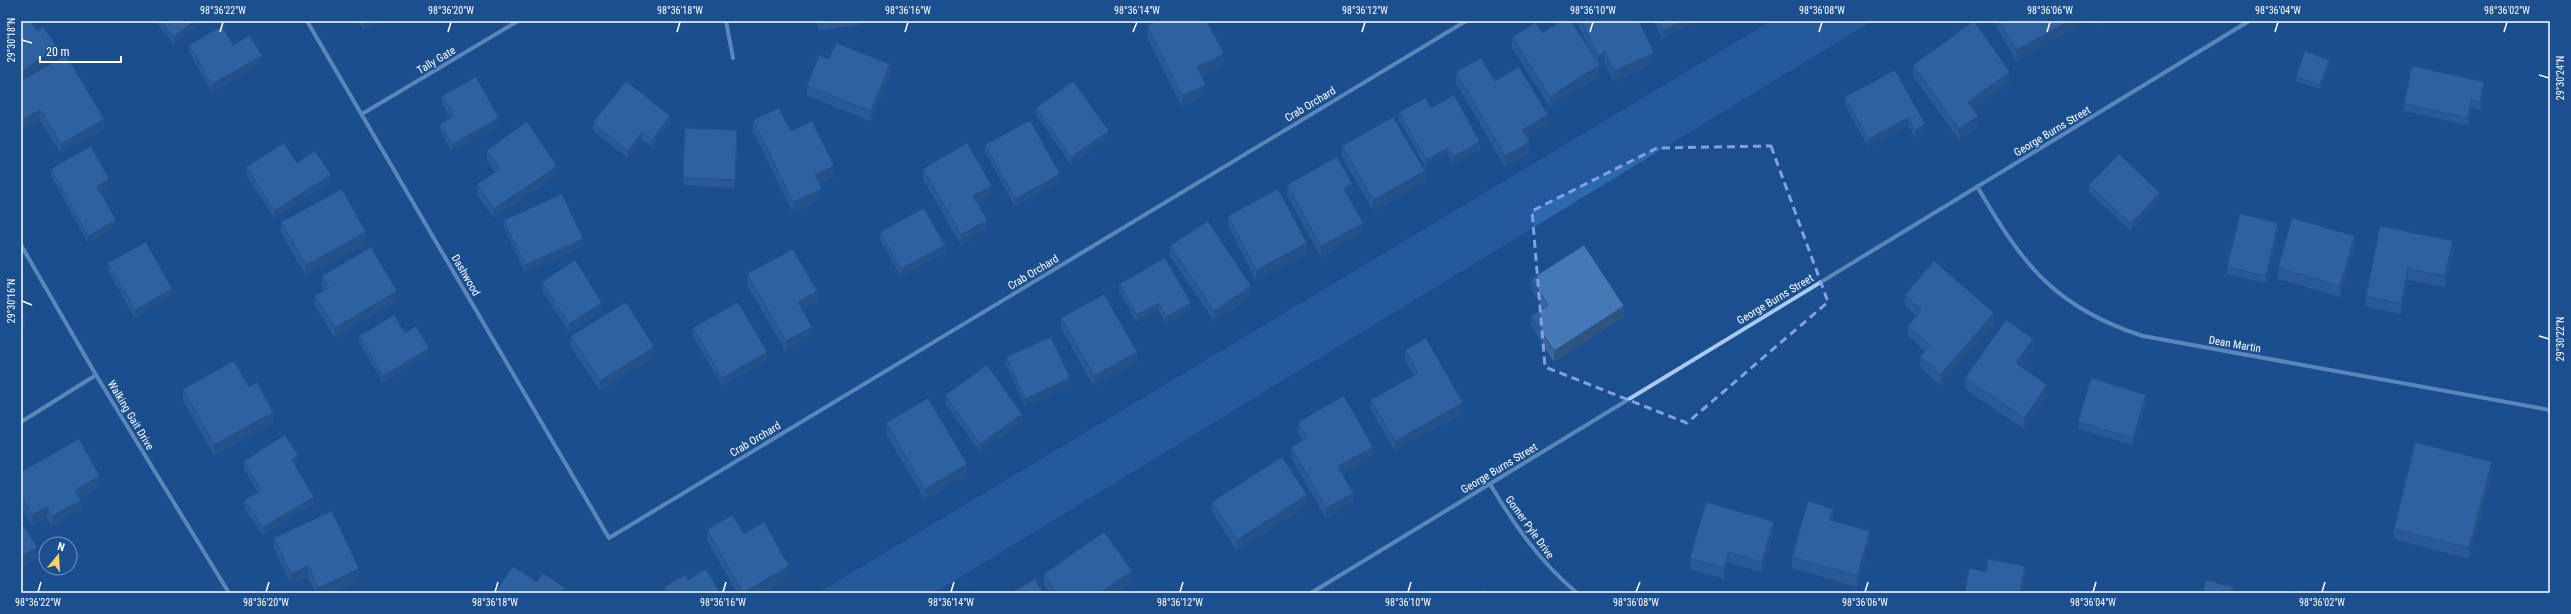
<svg xmlns="http://www.w3.org/2000/svg" width="2571" height="614" viewBox="0 0 2571 614" font-family="'Roboto Condensed',sans-serif">
<style>
.green{fill:#2e69ad}
.lines{fill:none;stroke-linecap:round;stroke-linejoin:round}
.street{stroke:#a9c9ee;stroke-width:4}
.wall{fill:#3a679d}
.shaded-wall{fill:#305480}
.building{fill:#4478b7;stroke:#305480}
.marked{fill:none;stroke:#839eea;stroke-width:3;stroke-dasharray:8 5;stroke-linejoin:round}
.ticks{fill:none;stroke:#fff;stroke-width:1.5}
.labels{text-anchor:middle;stroke-width:3;stroke-linejoin:round;paint-order:stroke}
.street-label{font-size:11px;fill:#fff;stroke:#1b4f8f}
.neatline{fill:none;stroke:#fff;stroke-width:1.5}
.ticks-label{font-size:10px;text-anchor:middle;fill:#fff}
</style>
<rect width="100%" height="100%" fill="#1b4f8f"/>
<path class="green" d="M1771,21h101l-938,572h-116z"/>
<g class="lines">
<path class="street" d="M307,21l302,517 857,-517
M726,21l7,37
M362,114l156,-93
M1977,186c45,78 78,122 166,150l407,74
M21,245l75,130 133,218
M21,422l75,-47
M1490,484c25,42 50,78 87,109
M1311,593l938,-572"/>
</g>
<path class="wall" d="M21,21l36,36 -29,20 76,53 -43,24 -21,-34 -16,10 -3,-5z
M155,21h48l-29,24z
M358,21h23l-18,9z
M817,21h44v4l-43,5z
M1576,21h63l15,42 -40,19 -9,-19 -6,3v10l-49,31 -38,-59v-11l30,-4 51,22z
M1653,21h43l-33,18z
M1993,21h84v6l-61,34z
M2095,21h11l-9,4z
M1147,26l77,39 -22,10 4,20 -24,12 -35,-70z
M189,45h44l29,18 -50,29 -23,-40z
M829,59l61,16 -19,46 -64,-25v-10z
M2329,64l-9,25 -24,-8v-4z
M1913,65l97,18 -37,26 5,18 -19,13 -46,-64z
M1895,70l30,62 -10,5 -7,-12 -40,22 -23,-42v-8z
M1456,72l39,9 53,44 -21,12 3,16 -25,14 -49,-84z
M2484,90l-4,20 -9,-2 -3,17 -64,-14v-7z
M442,96l57,29 -47,26 -12,-20v-7l10,-6 -8,-15z
M1036,108l73,30 -38,27 -35,-50z
M1431,108l49,42 -27,15 -5,-10 -22,13 -27,-48v-8z
M753,120l38,11 43,46 -14,7 2,15 -29,14 -40,-82z
M593,123l77,1 -18,23 -10,-7 -14,18 -35,-27z
M737,137l-2,51 -52,-3v-7z
M985,145l75,36 -45,25 -30,-54z
M1342,146l83,36 -52,29 -31,-54z
M487,150l70,26 -63,43 -17,-24v-11l18,-12 -8,-12z
M297,163l34,19 -57,36 -28,-43v-8z
M51,169l58,18 -9,5 16,35 -28,16 -37,-67z
M923,169l69,27 -14,8 9,26 -26,15 -38,-66z
M1287,185l65,10 -4,2 15,36 -42,24 -34,-62z
M2089,185l71,15 -29,31 -42,-39z
M1228,216l79,38 -51,26 -28,-54z
M504,220l79,27 -58,25 -21,-45z
M281,222l85,21 -60,33 -25,-43z
M2380,226l73,26 -8,35 -37,-7 -7,34 -35,-7v-10z
M2278,231l-12,52 -39,-9v-7z
M880,232l65,20 -44,25 -21,-37z
M1170,246l81,51 -37,24 -44,-65z
M2355,246l-15,51 -62,-18v-11z
M108,263l64,33 -37,22 -27,-47z
M747,274l70,28 -14,8 9,27 -26,15 -39,-67z
M322,276l75,25 -62,37 -20,-32v-10l9,-6 -2,-3z
M1531,279l93,37 -70,46 -23,-36v-10l12,-8 -12,-18z
M542,282l60,29 -33,21 -27,-42z
M1119,284l72,27 -25,13 -7,-13 -22,12 -18,-32z
M1905,295l89,29 -53,61 -21,-18v-10l5,-6 -17,-15v-10l8,-10 -11,-10z
M1061,318l76,45 -43,23 -33,-57z
M693,328l74,32 -45,25 -29,-49z
M405,333l24,22 -46,28 -24,-40v-7z
M571,336l83,21 -54,34 -29,-44z
M2033,349l-12,18 26,28 -23,34 -59,-40v-11z
M1405,350l58,63 -68,38 -24,-41v-10l43,-24 -9,-16z
M1006,357l64,29 -45,20 -19,-41z
M249,387l24,36 -59,33 -31,-56v-11z
M945,395l77,27 -42,30 -35,-49z
M2146,402l-13,43 -55,-16v-7z
M1298,422l75,35 -30,17 10,29 -27,16 -35,-62v-10l11,-7 -4,-7z
M886,423l81,52 -42,25 -39,-66z
M244,461l54,2 -3,2 19,39 -51,31 -19,-27v-8l14,-7 -14,-24z
M21,472l79,14 -20,12 1,12 -29,17 -5,-9 -15,8 -11,-20z
M2492,473l-23,86 -75,-20v-10z
M1212,502l95,4 -70,45 -25,-39z
M1833,519v1l37,21 -13,46 -65,-19v-11z
M707,530l37,4 45,43 -28,16h-24l-30,-53z
M1774,533l-12,39 -33,-9 -5,16 -34,-10v-11z
M274,538l85,42 -29,13h-14l-8,-16 -17,7 -17,-36z
M1044,574l88,7 -17,12h-65l-6,-8z
M688,580l32,13h-56v-6z"/>
<path class="shaded-wall" d="M194,21h9l-29,24v-8z
M366,21h15l-18,9v-8z
M1682,21h14l-33,18v-8z
M2070,21h7v6l-61,34v-11z
M2097,21h9l-9,4z
M57,47v10l-36,25v-10z
M1605,52v11l-6,3v10l-49,31v-10l48,-31v-10z
M1654,53v10l-40,19v-11z
M1224,54v11l-27,12v-10z
M262,56v7l-50,29v-8z
M2329,60v4l-9,25v-4z
M890,64v11l-19,46v-10z
M2010,72v11l-42,30v-11z
M2484,82v8l-4,20v-8z
M1206,85v10l-24,12v-11z
M2471,100v8l-3,17v-7z
M40,110v10l-16,10v-11z
M1548,115v10l-26,15v-10z
M670,116v8l-18,23v-7z
M1978,116v11l-19,13v-11z
M499,118v7l-47,26v-7z
M1908,118v7l-40,22v-8z
M104,119v11l-43,24v-10z
M1925,124v8l-10,5v-7z
M1109,131v7l-38,27v-8z
M642,132v8l-14,18v-7z
M1480,142v8l-27,15v-8z
M1530,142v11l-25,14v-11z
M1448,148v7l-22,13v-8z
M557,166v10l-63,43v-10z
M834,166v11l-19,9v-11z
M1425,171v11l-52,29v-11z
M1060,174v7l-45,25v-7z
M331,175v7l-57,36v-7z
M109,179v8l-12,6v-7z
M1352,184v11l-8,5v-11z
M992,186v10l-19,11v-11z
M822,189v10l-29,14v-11z
M2160,193v7l-29,31v-7z
M116,220v7l-28,16v-7z
M987,220v10l-26,15v-10z
M1363,223v10l-42,24v-11z
M2278,223v8l-12,52v-7z
M366,232v11l-60,33v-11z
M2355,236v10l-15,51v-11z
M583,239v8l-58,25v-7z
M2453,241v11l-8,35v-11z
M1307,243v11l-51,26v-10z
M945,245v7l-44,25v-8z
M2408,269v11l-7,34v-11z
M1251,286v11l-37,24v-10z
M172,289v7l-37,22v-8z
M397,291v10l-62,37v-10z
M817,291v11l-19,11v-11z
M602,303v8l-33,21v-8z
M1159,303v8l-22,12v-8z
M1191,303v8l-25,13v-7z
M1624,306v10l-70,46v-11z
M1994,313v11l-53,61v-11z
M25,317v11l-4,2v-10z
M812,327v10l-26,15v-11z
M2033,339v10l-17,25v-11z
M654,347v10l-54,34v-10z
M429,348v7l-46,28v-7z
M767,352v8l-45,25v-7z
M1137,352v11l-43,23v-10z
M1070,378v8l-45,20v-7z
M2047,385v10l-23,34v-11z
M2146,395v7l-13,43v-7z
M1463,403v10l-68,38v-10z
M273,412v11l-59,33v-11z
M1022,414v8l-42,30v-8z
M1373,447v10l-35,20v-11z
M298,455v8l-6,4v-7z
M2492,462v11l-23,86v-11z
M967,464v11l-42,25v-11z
M100,476v10l-25,14v-10z
M1353,493v10l-27,16v-11z
M1307,495v11l-70,45v-11z
M314,497v7l-51,31v-8z
M81,500v10l-29,17v-11z
M47,507v11l-15,8v-11z
M1833,509v10l-3,11v-10z
M1774,522v11l-12,39v-10z
M1870,531v10l-13,46v-11z
M37,547v11l-16,10v-11z
M1729,552v11l-5,16v-11z
M308,566v11l-17,7v-10z
M789,566v11l-28,16h-18z
M2025,566v8l-4,19h-1z
M359,569v11l-29,13h-12v-5z
M1132,571v10l-17,12h-15z
M565,588v5h-3z"/>
<path class="building" d="M21,21h10l6,10 6,-4 14,20 -36,25z
M161,21h33l-20,16z
M818,21h16l-16,2z
M1157,21h50l17,33 -27,13 9,18 -24,11 -35,-70z
M1561,21h10l28,44 -49,32 -38,-60 24,-15 6,11z
M1581,21h58l15,32 -40,18 -9,-19 -7,4z
M1657,21h25l-19,10z
M1974,21l36,51 -42,30 10,14 -19,13 -46,-64z
M1999,21h71l-54,29z
M222,26l11,19 17,-10 12,21 -50,28 -23,-39z
M836,43l54,21 -19,47 -64,-25 12,-31 10,4z
M2305,51l24,9 -9,25 -24,-8z
M66,55l38,64 -43,25 -21,-34 -16,9 -3,-5v-33z
M1481,58l14,23 24,-14 29,48 -26,15 8,12 -25,14 -49,-84z
M2412,66l72,16 -4,20 -9,-2 -3,18 -64,-14z
M1895,70l30,54 -10,6 -7,-12 -40,21 -23,-42z
M476,77l23,41 -47,26 -12,-20 14,-8 -12,-20z
M626,81l44,35 -18,24 -10,-8 -14,19 -35,-28z
M1073,81l36,50 -38,26 -35,-49z
M1454,95l26,47 -27,15 -5,-9 -22,12 -27,-48 27,-14 5,10z
M779,108l12,23 21,-10 22,45 -19,9 7,14 -29,13 -40,-82z
M1393,117l32,54 -52,29 -31,-54z
M1030,120l30,54 -45,25 -30,-54z
M527,122l30,44 -63,43 -17,-25 23,-15 -13,-19z
M685,128l52,2 -2,50 -52,-2z
M284,143l13,20 18,-12 16,24 -57,36 -28,-44z
M967,143l25,43 -19,10 14,24 -26,15 -38,-66z
M91,146l18,33 -12,7 19,34 -28,16 -37,-67z
M2119,154l41,39 -29,31 -42,-39z
M1337,157l15,27 -8,5 19,34 -42,23 -34,-61z
M342,189l24,43 -60,33 -25,-43z
M1278,189l29,54 -51,27 -28,-54z
M562,194l21,45 -58,26 -21,-45z
M924,208l21,37 -44,24 -21,-37z
M2240,214l38,9 -12,53 -39,-9z
M2292,218l63,18 -15,50 -62,-18z
M1208,221l43,65 -37,25 -44,-65z
M2380,226l73,15 -8,35 -37,-7 -7,34 -35,-6z
M146,242l26,47 -37,21 -27,-47z
M1584,245l40,61 -70,45 -23,-35 17,-11 -17,-26z
M371,247l26,44 -62,37 -20,-32 14,-8 -7,-12z
M793,249l24,42 -19,11 14,25 -26,14 -39,-67z
M1165,258l26,45 -25,14 -7,-14 -22,12 -18,-31z
M575,260l27,43 -33,21 -27,-42z
M1934,261l60,52 -53,61 -21,-17 10,-12 -22,-19 13,-16 -16,-15z
M1104,294l33,58 -43,24 -33,-58z
M626,302l28,45 -54,34 -29,-45z
M738,302l29,50 -45,26 -29,-50z
M21,312l4,5 -4,3z
M394,315l11,18 11,-7 13,22 -46,28 -24,-40z
M2006,320l27,19 -17,24 31,22 -23,33 -59,-40z
M1051,337l19,41 -45,21 -19,-42z
M1426,338l37,65 -68,38 -24,-41 47,-27 -13,-23z
M234,361l15,26 8,-5 16,30 -59,33 -31,-56z
M987,365l35,49 -42,30 -35,-49z
M2091,378l55,17 -13,43 -55,-16z
M1344,396l29,51 -35,19 15,27 -27,15 -35,-61 16,-9 -9,-16z
M928,398l39,66 -42,25 -39,-66z
M285,435l13,20 -6,5 22,37 -51,30 -19,-27 17,-9 -17,-30z
M79,439l21,37 -25,14 6,10 -29,16 -5,-9 -15,8 -11,-20v-23z
M2415,442l77,20 -23,86 -75,-19z
M1282,457l25,38 -70,45 -25,-38z
M1808,501l25,8 -3,11 40,11 -13,45 -65,-19z
M1706,502l68,20 -12,40 -33,-10 -5,16 -34,-10z
M332,511l27,58 -41,19 -10,-22 -17,8 -17,-36z
M732,515l12,19 20,-12 25,44 -46,27 -36,-63z
M21,522l16,25 -16,10z
M1104,532l28,39 -32,22h-43l-13,-19z
M1988,559l37,7 -5,27h-55l4,-25 17,4z
M513,566l24,16 6,-9 22,15 -3,5h-67z
M706,569l14,24h-52l-4,-6 21,-12 3,5z
M1035,579l8,14h-33z
M2206,580l27,7 -2,6h-28z
M1484,589l6,4h-9z
M2187,591l7,2h-8z"/>
<path d="M0 0H2571V614H0ZM1771,146l57,156 -141,121 -142,-56 -13,-156 125,-63z" fill="#1b4f8f" fill-opacity=".55" fill-rule="evenodd"/>
<path class="marked" d="M1771,146l57,156 -141,121 -142,-56 -13,-156 125,-63z"/>
<path class="ticks" d="M220,32l3,-10M448,32l3,-10M677,32l3,-10M905,32l3,-10M1133,32l4,-10M1362,32l3,-10M1590,32l3,-10M1819,32l3,-10M2047,32l3,-10M2275,32l3,-10M2504,32l3,-10M22,40l10,3M2539,75l10,3M22,301l10,4M2539,336l10,3M38,592l3,-10M266,592l3,-10M495,592l3,-10M723,592l3,-10M951,592l3,-10M1180,592l3,-10M1408,592l3,-10M1636,592l4,-10M1865,592l3,-10M2093,592l3,-10M2322,592l3,-10"/>
<g class="labels">
<g class="street-label">
<text transform="translate(436 60) rotate(-31)" y="4">Tally Gate</text>
<text transform="translate(1310 104) rotate(-31)" y="4">Crab Orchard</text>
<text transform="translate(2052 131) rotate(-31)" y="4">George Burns Street</text>
<text transform="translate(1033 272) rotate(-31)" y="4">Crab Orchard</text>
<text transform="translate(466 275) rotate(60)" y="4">Dashwood</text>
<text transform="translate(1775 299) rotate(-31)" y="4">George Burns Street</text>
<text transform="translate(2235 344) rotate(10)" y="4">Dean Martin</text>
<text transform="translate(131 415) rotate(59)" y="4">Walking Gait Drive</text>
<text transform="translate(755 439) rotate(-31)" y="4">Crab Orchard</text>
<text transform="translate(1499 468) rotate(-31)" y="4">George Burns Street</text>
<text transform="translate(1530 527) rotate(54)" y="4">Gomer Pyle Drive</text>
</g>
</g>
<rect width="2571" height="614" fill="none" stroke="#1b4f8f" stroke-width="44"/>
<g transform="translate(58 556) rotate(18)"><circle r="19" fill="#1b4f8f" stroke="#7695bc"/>
<path d="M0-3L7 15L0 10L-7 15Z" fill="#ffd166"/>
<text y="-6" font-size="11" font-weight="bold" text-anchor="middle" fill="#ffffff">N</text>
</g>
<path d="M40 56v6h81v-6" fill="none" stroke="#ffffff" stroke-width="2"/>
<text x="46" y="56" font-size="12" fill="#ffffff" stroke="#1b4f8f" stroke-width="3" paint-order="stroke">20 m</text>
<rect x="22" y="22" width="2527" height="570" class="neatline"/>
<g class="ticks-label">
<text x="223" y="14">98°36'22"W</text>
<text x="451" y="14">98°36'20"W</text>
<text x="680" y="14">98°36'18"W</text>
<text x="908" y="14">98°36'16"W</text>
<text x="1137" y="14">98°36'14"W</text>
<text x="1365" y="14">98°36'12"W</text>
<text x="1593" y="14">98°36'10"W</text>
<text x="1822" y="14">98°36'08"W</text>
<text x="2050" y="14">98°36'06"W</text>
<text x="2278" y="14">98°36'04"W</text>
<text x="2507" y="14">98°36'02"W</text>
<text transform="translate(11 40) rotate(-90)" y="4">29°30'18"N</text>
<text transform="translate(2560 78) rotate(-90)" y="4">29°30'24"N</text>
<text transform="translate(11 301) rotate(-90)" y="4">29°30'16"N</text>
<text transform="translate(2560 339) rotate(-90)" y="4">29°30'22"N</text>
<text x="38" y="606">98°36'22"W</text>
<text x="266" y="606">98°36'20"W</text>
<text x="495" y="606">98°36'18"W</text>
<text x="723" y="606">98°36'16"W</text>
<text x="951" y="606">98°36'14"W</text>
<text x="1180" y="606">98°36'12"W</text>
<text x="1408" y="606">98°36'10"W</text>
<text x="1636" y="606">98°36'08"W</text>
<text x="1865" y="606">98°36'06"W</text>
<text x="2093" y="606">98°36'04"W</text>
<text x="2322" y="606">98°36'02"W</text>
</g>
</svg>
